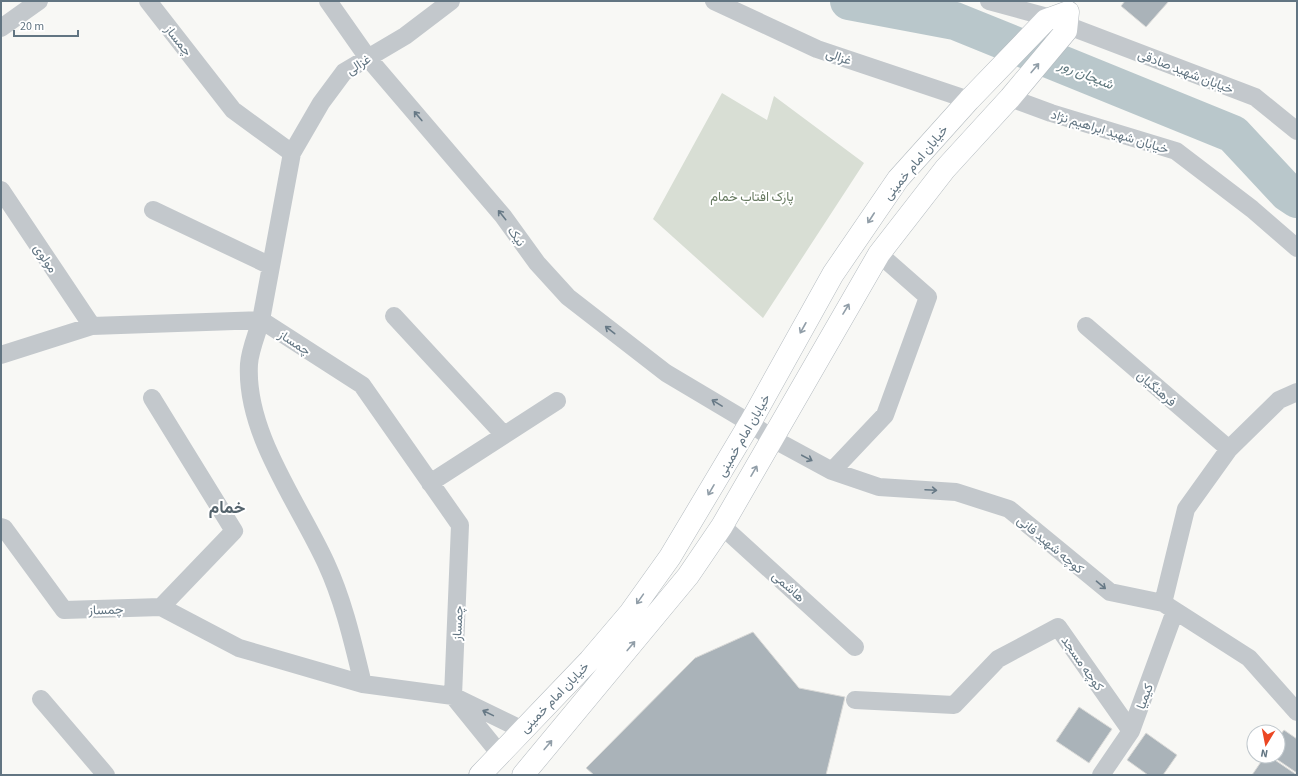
<svg xmlns="http://www.w3.org/2000/svg" width="1298" height="776" viewBox="0 0 1298 776" font-family="'Source Sans 3',Vazirmatn,sans-serif">
<style>
.green{fill:#d8ded4}
.lines{fill:none;stroke-linecap:round;stroke-linejoin:round}
.river{stroke:#b9c7cb;stroke-width:38}
.building{fill:#aab3b9;stroke:#dadad8}
.secondary-casing{stroke:#b3babf;stroke-width:23}
.street{stroke:#c3c8cc;stroke-width:18}
.secondary{stroke:#fff;stroke-width:22}
.oneway{stroke:#919ea8}
.oneway2{stroke:#677986}
.labels{text-anchor:middle;stroke-width:4;stroke-linejoin:round;paint-order:stroke}
.street-label{font-size:13px;fill:#627582;stroke:#fff}
.park-label{font-size:13px;fill:#677a61;stroke:#fff}
.water-label{font-size:14px;font-style:italic;fill:#5d767c;stroke:#fff}
.district-label{font-size:17px;font-weight:bold;fill:#54636c;stroke:#fff}
</style>
<rect width="100%" height="100%" fill="#f8f8f5"/>
<path class="green" d="M722,93l45,27 7,-24 90,67 -101,155 -110,-99z"/>
<g class="lines">
<path class="river" d="M849,1l106,20 278,113 55,59 9,6"/>
</g>
<path class="building" d="M1125,1h44l-23,26 -25,-21z
M753,632l46,56 46,9 -19,78h-232l-8,-7 109,-110z
M1079,707l33,22 -23,34 -33,-22z
M1284,730l13,9v34l-25,-17h6v-18z
M1146,733l31,22 -14,20h-15l-21,-15z
M1265,756h4l28,19h-45z"/>
<g class="lines">
<g class="secondary-casing">
<path id="secondary" d="M480,775l110,-115 40,-47 40,-56 80,-134 83,-149 65,-95 71,-79 77,-80 22,-8 -2,19 -56,67 -65,71 -66,85 -157,272 -34,50 -165,199"/>
</g>
<path class="street" d="M148,1l85,109 59,43 -31,167 101,65 98,140 -7,171 47,58
M328,1l40,57 135,158 34,47 31,34 98,76 84,50 23,16 59,32 47,16 77,5 53,17 101,83 53,11 86,55 48,54
M714,1l103,48 152,51
M989,1l62,17
M1066,25l189,72 42,34
M1,28l38,-27
M1010,98l41,15 125,38 76,58 45,39
M292,153l29,-50 23,-31 61,-36 46,-35
M1,190l91,136
M153,210l118,56
M394,316l110,119
M1086,326l143,123
M1,355l91,-29 169,-6c-4,14 -11,30 -12,44 -4,69 49,138 77,199 18,39 27,80 37,121
M152,398l82,133 -73,76
M832,471l53,-56 43,-118 -49,-43
M430,483l127,-82
M722,526l133,121
M1,527l3,1 60,82 97,-3 78,41 124,36 90,12 70,34
M1163,603l23,-94 43,-60 50,-49 18,-8
M41,699l65,76
M855,700l99,5 44,-46 60,-32 73,104
M1101,775l30,-44 44,-120"/>
<use href="#secondary" class="secondary"/>
</g>
<defs><path id="oneway-shaft" d="M-6 0H5M1.5-3L5.5 0L1.5 3" fill="none" stroke-width="1.6" stroke-linecap="round" stroke-linejoin="round"/></defs>
<g class="oneway">
<use href="#oneway-shaft" transform="translate(1035 68) rotate(-50)"/>
<use href="#oneway-shaft" transform="translate(871 218) rotate(123)"/>
<use href="#oneway-shaft" transform="translate(846 309) rotate(-59)"/>
<use href="#oneway-shaft" transform="translate(803 328) rotate(119)"/>
<use href="#oneway-shaft" transform="translate(754 471) rotate(-60)"/>
<use href="#oneway-shaft" transform="translate(711 490) rotate(120)"/>
<use href="#oneway-shaft" transform="translate(640 599) rotate(125)"/>
<use href="#oneway-shaft" transform="translate(631 646) rotate(-50)"/>
<use href="#oneway-shaft" transform="translate(548 745) rotate(-50)"/>
</g>
<g class="oneway2">
<use href="#oneway-shaft" transform="translate(418 116) rotate(-130)"/>
<use href="#oneway-shaft" transform="translate(502 215) rotate(-129)"/>
<use href="#oneway-shaft" transform="translate(610 330) rotate(-142)"/>
<use href="#oneway-shaft" transform="translate(717 403) rotate(-149)"/>
<use href="#oneway-shaft" transform="translate(807 458) rotate(28)"/>
<use href="#oneway-shaft" transform="translate(931 490) rotate(3)"/>
<use href="#oneway-shaft" transform="translate(1101 585) rotate(40)"/>
<use href="#oneway-shaft" transform="translate(488 713) rotate(-154)"/>
</g>
<g class="labels">
<g class="street-label">
<text transform="translate(179 40) rotate(52)" y="5">چمساز</text>
<text transform="translate(839 56) rotate(19)" y="5">غزالی</text>
<text transform="translate(358 64) rotate(-33)" y="5">غزالی</text>
<text transform="translate(1186 71) rotate(21)" y="5">خیابان شهید صادقی</text>
<text transform="translate(1110 131) rotate(17)" y="5">خیابان شهید ابراهیم نژاد</text>
<text transform="translate(915 162) rotate(-50)" y="5">خیابان امام خمینی</text>
<text transform="translate(517 236) rotate(54)" y="5">نیک</text>
<text transform="translate(46 258) rotate(56)" y="5">مولوی</text>
<text transform="translate(295 342) rotate(33)" y="5">چمساز</text>
<text transform="translate(1157 388) rotate(41)" y="5">فرهنگیان</text>
<text transform="translate(743 435) rotate(-60)" y="5">خیابان امام خمینی</text>
<text transform="translate(1051 544) rotate(40)" y="5">کوچه شهید فانی</text>
<text transform="translate(789 586) rotate(42)" y="5">هاشمی</text>
<text transform="translate(106 609) rotate(-1)" y="5">چمساز</text>
<text transform="translate(457 623) rotate(-87)" y="5">چمساز</text>
<text transform="translate(1083 663) rotate(55)" y="5">کوچه مسجد</text>
<text transform="translate(1144 696) rotate(-70)" y="5">کیمیا</text>
<text transform="translate(554 697) rotate(-46)" y="5">خیابان امام خمینی</text>
</g>
<g class="park-label">
<text x="752" y="201">پارک افتاب خمام</text>
</g>
<g class="water-label">
<text transform="translate(1086 74) rotate(22)" y="5">شیجان رور</text>
</g>
<g class="district-label">
<text x="227" y="513">خمام</text>
</g>
</g>
<rect width="1298" height="776" fill="none" stroke="#627582" stroke-width="4"/>
<g transform="translate(1266 744) rotate(190)"><circle r="19" fill="#ffffff" stroke="#c0c8cd"/>
<path d="M0-3L7 15L0 10L-7 15Z" fill="#eb4723"/>
<text y="-6" font-size="11" font-weight="bold" text-anchor="middle" fill="#627582">N</text>
</g>
<path d="M14 30v6h64v-6" fill="none" stroke="#627582" stroke-width="2"/>
<text x="20" y="30" font-size="12" fill="#627582" stroke="#ffffff" stroke-width="3" paint-order="stroke">20 m</text>
</svg>
